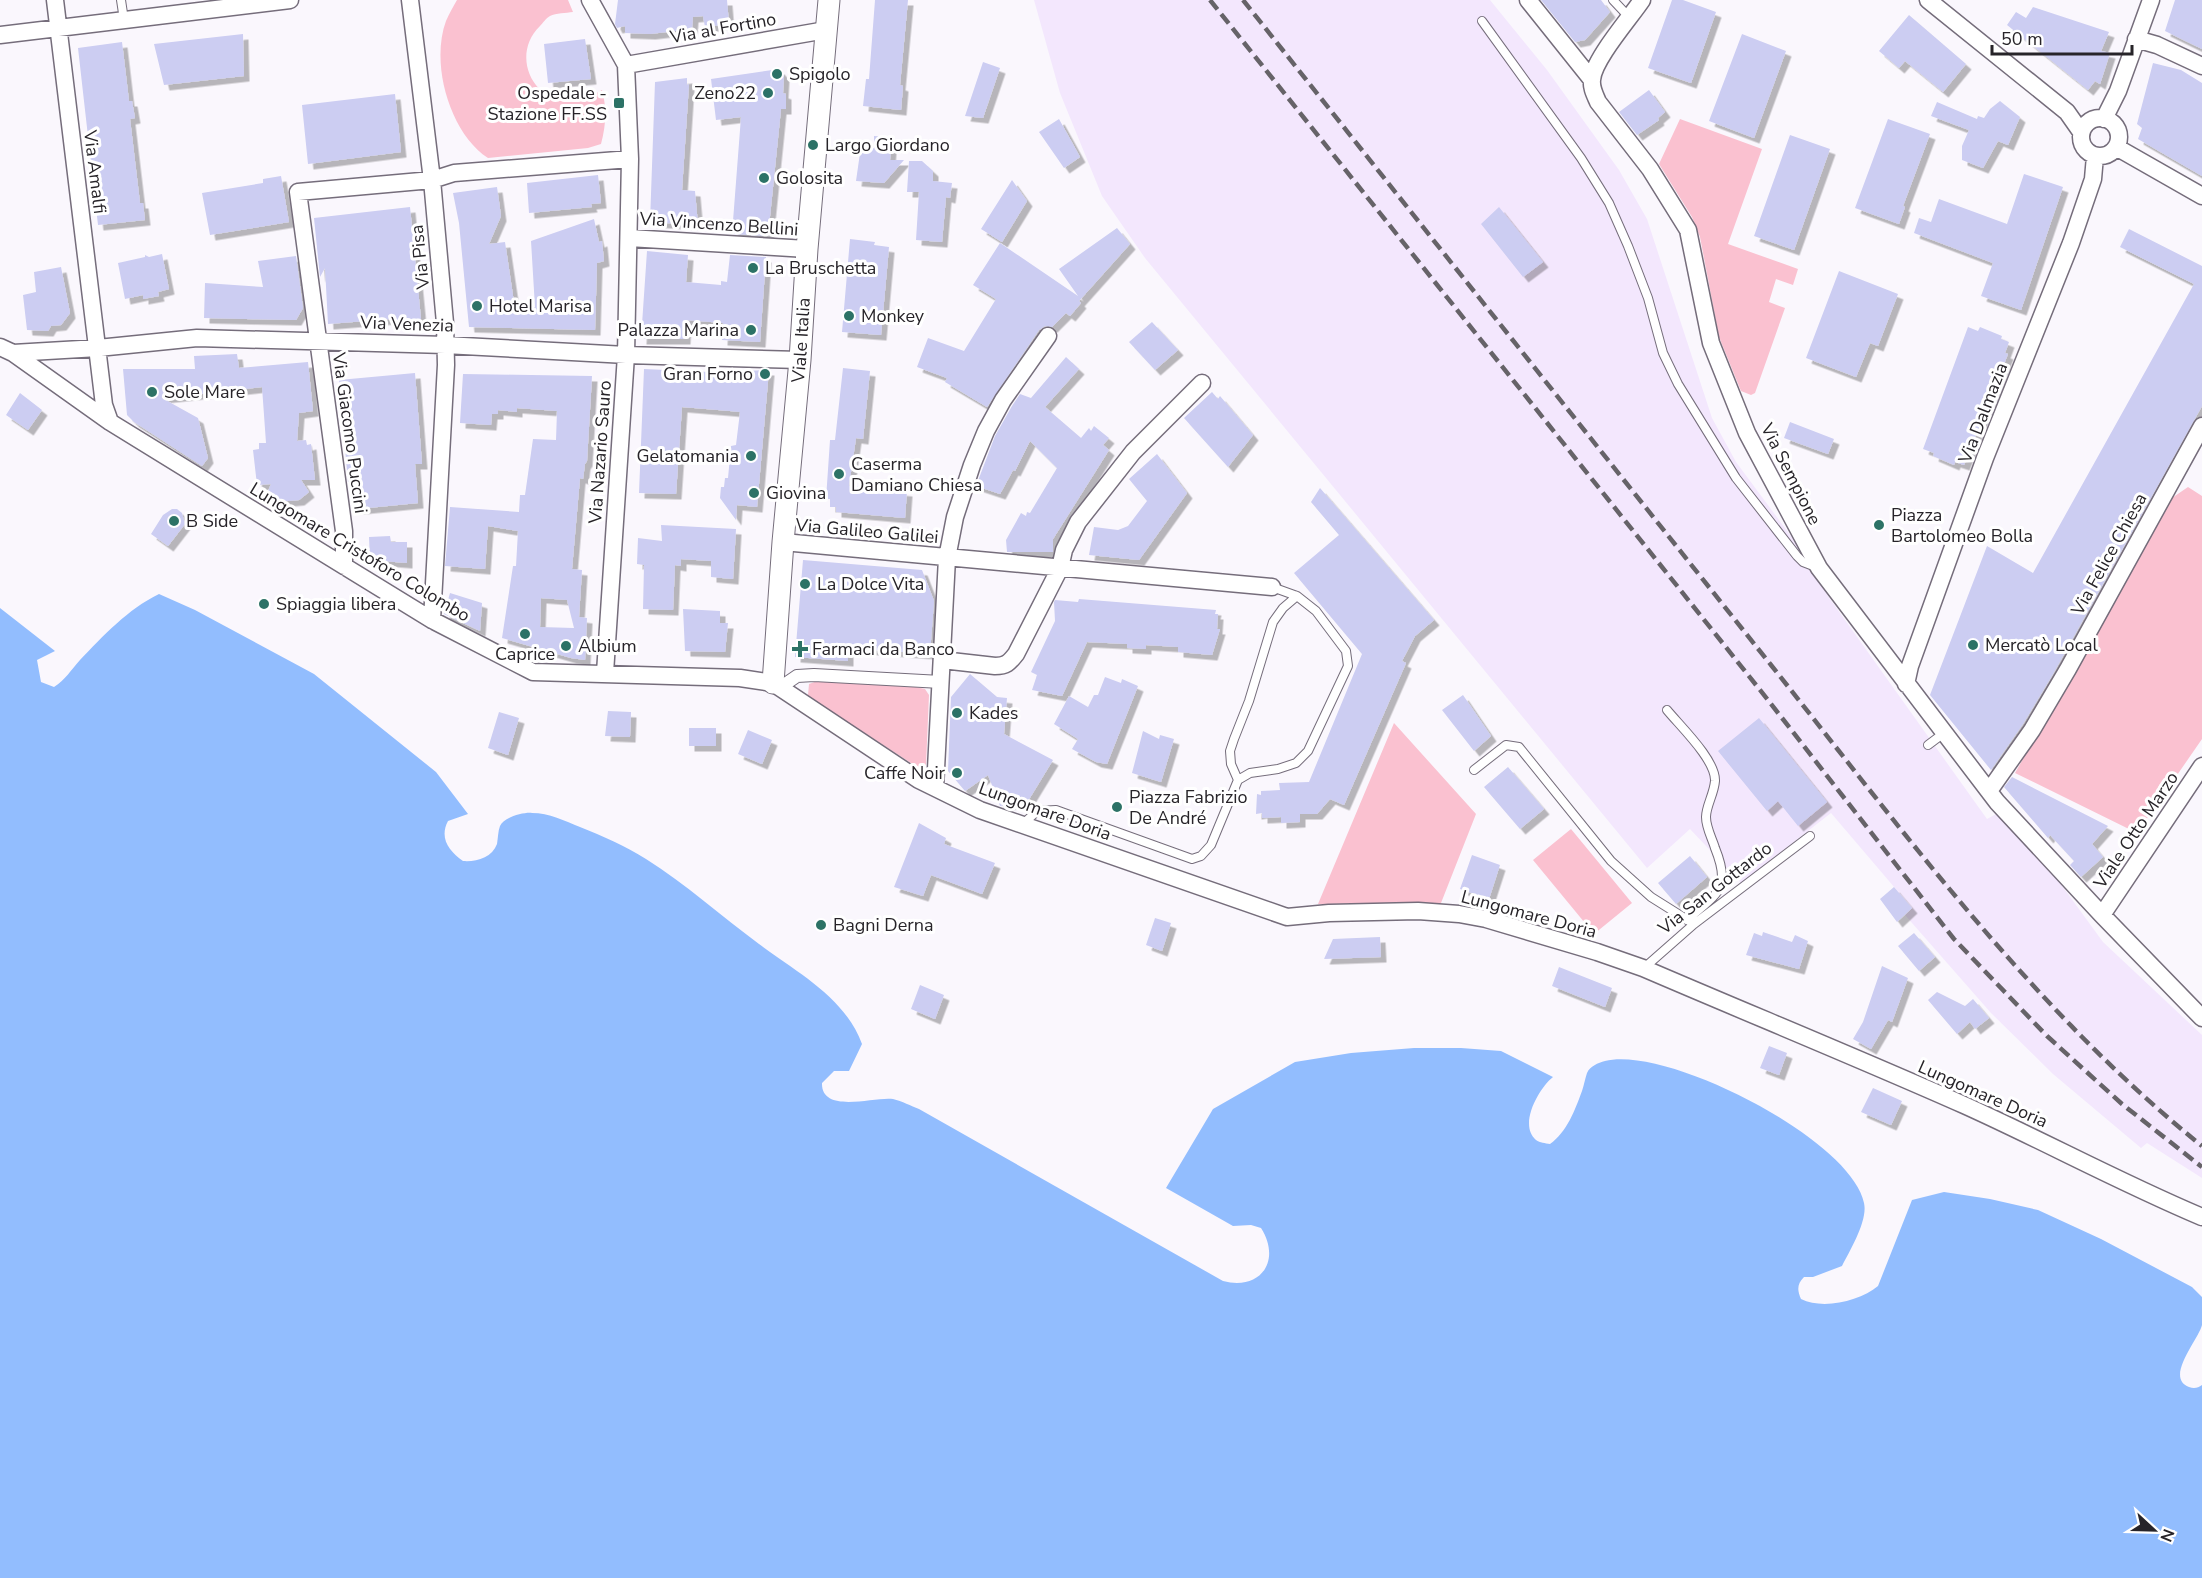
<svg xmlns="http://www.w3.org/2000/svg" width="2202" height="1578" viewBox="0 0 2202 1578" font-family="'Nunito Sans',sans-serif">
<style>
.built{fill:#f3e7fd}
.green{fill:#fac1d0}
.water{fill:#92bdfe}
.building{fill:#cccdf2;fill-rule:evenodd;filter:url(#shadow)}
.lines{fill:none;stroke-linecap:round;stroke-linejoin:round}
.service-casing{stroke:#756d7b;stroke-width:10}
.pedestrian-casing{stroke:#756d7b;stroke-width:14}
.minor-casing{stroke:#756d7b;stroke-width:19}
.tertiary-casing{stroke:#756d7b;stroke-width:23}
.service{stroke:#fff;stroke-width:8}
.pedestrian{stroke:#fff;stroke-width:12}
.minor{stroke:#fff;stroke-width:16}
.tertiary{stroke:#fff;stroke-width:21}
.rail{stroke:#666368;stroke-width:4.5;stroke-dasharray:12 6;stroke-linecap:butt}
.poi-dot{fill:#2c7266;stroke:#fff;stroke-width:2}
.labels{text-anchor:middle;stroke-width:6;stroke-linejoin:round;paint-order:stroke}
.street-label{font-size:18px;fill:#272429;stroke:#fff}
.poi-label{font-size:18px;fill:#272429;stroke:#fff;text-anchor:start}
</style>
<defs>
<filter id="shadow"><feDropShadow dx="5.5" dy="5.5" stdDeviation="0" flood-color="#0004"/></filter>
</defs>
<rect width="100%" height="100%" fill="#faf7fd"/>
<path class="built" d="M1034,0h456l57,70 72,100 28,49 65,199 24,44 66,89 28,48 157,220 11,-6 51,55 54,74 99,93v143l-55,-35 -6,5 -88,-74 -62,-61 -86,-98 7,-7 -81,-95 -90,70 -51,-54 -43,39 -502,-610 -43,-62 -42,-103z"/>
<path class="green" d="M457,0h111l5,12c-7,1 -17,1 -23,4 -4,2 -7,7 -10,10 -29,28 -9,76 32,76 11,-1 21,-7 30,-12 5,18 4,36 -1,54l-13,4 -100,10c-38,-25 -58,-94 -42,-137 3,-7 7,-14 11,-21z
M1680,119l82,30 -34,95 70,25 -5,16 -17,-6 -7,23 16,6 -30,85 -4,2 -10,-4 -22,-54 -19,-100 -8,-20 -33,-53z
M2188,487l14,9v243l-65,94 -122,-60 154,-273z
M820,680l96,7 9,2 4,6 -3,70 -6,2 -6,-2 -102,-66 -4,-4 1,-11z
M1394,723l82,91 -35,89 -123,1z
M1571,829l61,74 -38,31 -61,-74z"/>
<path class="water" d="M159,594l36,16 119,64 122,98 32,42 -20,7c-9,17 1,30 15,40 13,1 29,-3 34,-17 1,-6 1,-13 3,-18 4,-9 24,-14 32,-13 17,0 33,8 48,14 23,9 45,19 66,32 40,25 75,57 113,85 37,28 86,53 103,100l-13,27h-15l-12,12c-1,32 54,13 71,16 9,2 18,7 26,10l304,172c37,10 59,-20 38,-53l-10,-3 -18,1 -67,-38 47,-79 82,-47 56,-9 63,-5h47l40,3 52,26c-14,11 -35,48 -17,63 4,3 9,3 14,4 17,-12 25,-34 32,-53 2,-6 3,-12 5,-18 3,-7 11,-10 18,-12 61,-16 246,78 259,142 4,17 -13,46 -22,63l-29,11h-9c-7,7 -7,13 -3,22 22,11 59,2 77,-13l34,-86 32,-8 46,7 48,11 63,29 91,48 10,10c0,9 0,20 0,28 -3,14 -38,53 -13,62 5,2 9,1 13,-2v193h-2202v-970l55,43 -18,9 4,22 13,5c11,-7 17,-17 26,-27 23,-24 48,-51 79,-66z"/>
<path class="building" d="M618,0h109l2,24 -24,3 -2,-11 -10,1 -1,12 -42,5 -25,-1v-7l-8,2 -2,-4z
M875,0h33l-8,85 3,1 -2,24 -38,-4 3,-27h3z
M1541,0h60l9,12 -25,28 -10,2z
M1672,0h11l33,12 -25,71 -43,-15z
M2175,0h27v49l-37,-18z
M2033,7l76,25 -8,19 9,2 -10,31 -5,-3 -7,9 -81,-65 9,-13 10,6z
M1909,15l57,49 -23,28 -38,-31 -6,7 -20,-17z
M243,34l1,42 -80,9 -10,-41z
M1742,34l44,17 -32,87 -45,-17z
M585,39l6,40 -43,4 -4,-39z
M122,42l7,59h3l3,17 -5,1 10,84h3l2,17 -47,5 -20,-177z
M983,62l17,6 -17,50 -18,-2z
M2153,63l28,7 21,13v93l-64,-37 4,-11 -5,-4z
M779,69l5,6 -1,18 3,1v15h-5l-13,127 -36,-2 9,-117 -25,3 -5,-41z
M687,78v7l2,-1 -7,106 13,1 3,34 -48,-3 5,-140z
M1649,90l16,22 -7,6 1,2 -22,15 -18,-23z
M395,94l6,58 -93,12 -6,-59z
M2000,101l20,16 -12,28 -10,-4 -15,27 -21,-8v-14l7,-16 -38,-14 6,-14 40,17 1,-3 6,2 6,-9z
M1059,119l21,38 -16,11 -25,-36z
M1888,119l42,15 -27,72 2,1 -6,17 -44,-16z
M1790,135l40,14 -36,101 -40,-14z
M874,136l18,1 -2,23h14l-20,23 -28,-2 5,-35 13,2z
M909,161h13l11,10v10l19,2 -2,15 -4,-1 -4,45 -26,-2 3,-48h-12z
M2024,174l39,13 -42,123 -40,-14 12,-33 -79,-30 5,-15 12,4 8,-23 68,25z
M598,175l3,28 -10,1 1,3 -63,6 -2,-30z
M281,176l8,46 -79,13 -8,-42 61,-10v-4z
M1012,180l15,21 -25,41 -21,-13z
M497,187l4,29 -12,28 16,-2 10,67 20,-2 -4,-66 63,-22 5,23 3,-1 2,20 -7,2 -2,67 -126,-3 -10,-104 -6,-30z
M410,207l11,112 -30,4v-4l-63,5 -3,-56 -5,9 -6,-59z
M1499,207l44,55 -20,15 -42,-53z
M1117,228l13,16 -51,57 2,2 -11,13 -4,-3 -14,14 -7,-1 -6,4 -52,77 -42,-25 2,-4 -30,-11 11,-29 36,13 32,-52 -23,-14 27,-42 78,53 -19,-27z
M2129,229l73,37v140l-149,268 -30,50 -32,46 -61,-75 57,-149 46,27 161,-289 -74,-37z
M850,239l25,3 -1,3 15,2 -8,88 -39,-3z
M647,251l41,4 -2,27 35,3v-4l6,1 3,-27 36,2 -6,85 -38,-2 1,-17 -37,-3 -1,19h-44z
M162,254l7,35 -11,3 1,4 -16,3v-4l-18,4 -7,-36 27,-6v-2l4,2z
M296,256l7,52 -7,12 -92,-2 1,-35 58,4 -5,-26z
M61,267l9,46 -9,12 -10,1 -3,5 -21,-1 -4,-35 13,-3 -2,-20z
M1839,271l59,23 -20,52 -8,-3 -14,34 -50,-19z
M1152,322l26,28 -23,20 -26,-28z
M1968,327l10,4 2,-4 22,9 -1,3 8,3 -4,11 3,1 -44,111 -9,-3 -1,3 -21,-9 1,-3 -11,-4z
M237,354l2,14 69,-6 5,49 -14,2 -2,28 9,-1 1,5 4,-1 4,36h-14l8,12 -10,8 -22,2 -11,-6 5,-12 -14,1 -4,-35 6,-1v-6h7l-4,-56 -100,11 36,20 10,40 -6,8 -68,-44 -7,-7 -4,-46h72l-1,-13z
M1066,357l13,12 -34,38 36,31 8,-10 2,3 3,-5 15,12 -6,7 6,5 -56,89v13h-46l-1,-12 15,-27 5,3 1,-4 3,1 27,-45 -27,-27 -15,30 -2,-1 -13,24 -24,-8 19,-50 17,-30 8,-12 11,4z
M843,368l27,3 -7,68 -7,-1 -7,48 58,5 -2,27 -69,-6v-5h-6v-8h-4l4,-59h5z
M644,369l66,3 59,-2 -12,137 -20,-2 -1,15 -16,-22 1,-11h3l1,-9h3l3,-32 5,-1 4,-33 -10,-1 -48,-4 -6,87 -37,-1z
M415,373l7,91h-7l3,39 -60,6 -2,-28 -8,1 -9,-102z
M463,374l129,2 -5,85 -2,3 -2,15 -3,-1 -8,91 10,1 -3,47 8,1 -2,42 -14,-2 -69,-20 11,-72h3l2,-35 -30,-5 -3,43 -40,-3 5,-59 69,5 1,-17h5l8,-56 23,1 1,-29 -40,-3v4l-19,-2v4h-6l-1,11 -31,-2zM541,598l26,2 7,28 -34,-1z
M1212,392l6,7 2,-3 33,39 -25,32 -44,-49z
M20,393l22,17 -14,20 -22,-15z
M1790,422l44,17 -6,15 -44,-16z
M1157,454l30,39 -48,67 -50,-5 5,-28 24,3 10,-4 19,-25 -18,-22z
M1320,488l114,132 -19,16 -13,25 4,2 -62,142 -14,-6 -13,15h-17v8l-19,1v-6l-19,1v-5l-6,1 1,-20 4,1v-4l19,-1 -1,-7 30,-1 53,-128 -68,-81 45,-38 -28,-33z
M172,509h5l5,4 3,11 -17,22 -17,-12 12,-19z
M661,525l75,4 -3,50 -22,-2v-16l-30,-2v7l-6,-1 -2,45 -30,-1 1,-44 -7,-1 1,-26 24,3z
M390,536l1,6h16v21l-37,-3 -1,-23z
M803,560l119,10 12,31 -4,53 -82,-6v13l-53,-4z
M450,593l32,10 -2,28 -36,-17z
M1079,599l137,11 -1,4h3l-1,15h3l-8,26 -34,-3v-5l-32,-2v4l-19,-1v-4l-40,-2 -25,54 -30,-6 5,-15 -6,-3 24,-51 -1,-19 1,-2 23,2z
M683,609l37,2v12h8l-3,29 -40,-1z
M970,674l27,23 10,1 -3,36 49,26 -25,41 -28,5 -12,-31 -23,16 -17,-20 3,-74z
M1105,677l16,6 1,-4 16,7 -31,78 -11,-2 -24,-13 6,-10 -24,-15 15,-28 19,11 6,-12h4z
M1463,695l28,41 -17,15 -32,-41z
M608,711l23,1 -1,25 -25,-1z
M499,712l20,6 -11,37 -20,-7z
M1759,718l68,84 -29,24 -20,-25 -11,10 -49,-60z
M689,728h27v18h-27z
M748,730l24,10 -10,24 -24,-10z
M1143,731l16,8 1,-4 14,4 -13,43 -29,-9z
M1508,767l36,42 -24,20 -36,-42z
M2012,777l96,49 -16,18 11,13 -22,20 -11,-12 4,-4 -24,-26 -2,3 -44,-51z
M919,823l27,15 -2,6 51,19 -13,31 -51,-19 -8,21 -29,-9z
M1472,855l28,10 -11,34 -29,-10z
M1690,856l17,21 -31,27 -18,-21z
M1894,887l18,21 -15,14 -17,-23z
M1155,918l16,5 -9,28 -16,-6z
M1763,932l29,10 3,-7 13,6 -9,28 -53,-14 8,-22 8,3z
M1914,933l21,24 -16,14 -21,-25z
M1380,937l1,20 -57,2 9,-20z
M1882,966l26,12 -16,44 -4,-2 -17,29 -18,-10 10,-17z
M1559,967l53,21 -7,19 -53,-21z
M920,985l24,10 -9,24 -24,-10z
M1937,992l28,14 8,-7 16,19 -14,11 -5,-7 -13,12 -29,-34z
M1769,1046l18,7 -8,22 -19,-7z
M1873,1088l29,13 -11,24 -30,-13z"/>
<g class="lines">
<g class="service-casing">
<path id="service" d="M121,0l3,20
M1613,0l17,18
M1482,21l99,137 28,45 19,43 20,52 15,55 15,31 58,94 61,78 6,6 13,5
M1667,710c13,16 49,50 48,71 -1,13 -9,25 -9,36 0,11 6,21 9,31 17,42 2,45 -28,72
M1928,745l16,-12
M1474,770l32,-25 13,2 92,114 40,36 43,27
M1238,780l-7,-16 -1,-13 4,-12 15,-38 24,-79 10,-14 14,-12
M1022,825l15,-14 19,-1 136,49 9,-3 10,-11 27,-65 12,-7 28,-4 18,-6 12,-12 40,-85 -2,-15 -30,-40 -19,-15 -25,-9
M1644,968l50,-44 116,-88"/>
</g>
<g class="pedestrian-casing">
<path id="pedestrian" d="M781,687l16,-11 17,-1 127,7"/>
</g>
<g class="minor-casing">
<path id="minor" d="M55,0l49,405 6,17
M410,0l22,180 13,143 1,42 -14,255
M590,0l36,65 4,94 -4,196 -21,318
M1528,0l64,80
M1642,0c-12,18 -49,60 -50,80 -1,8 3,15 6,22l52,67 38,61 23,113 36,90 72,135 178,234 105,113 100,103
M1928,0l139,112 14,20
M0,35l290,-35
M2136,39l21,6 45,21
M626,65l200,-35
M2081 137a19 19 0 1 1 38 0a19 19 0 1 1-38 0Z
M2104,119l14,-28 33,-91
M2116,147l86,49
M629,238l178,11
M0,347l13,6 97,69 234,144 88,54 101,52 207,6 33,5 146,97 61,30 307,107 42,-4 89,-2 41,3 27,5 111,33 46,16c107,46 215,90 321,137 80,36 157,78 238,112
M13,353l85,-5 99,-10 248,7 181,10 174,5
M783,542l489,45
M344,566v-35l-46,-339 134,-12 22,-7 176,-14
M942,660l53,6c11,0 14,-3 21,-12l44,-86 4,-18 14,-28 55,-70 69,-69
M1906,684l4,-18 75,-208 86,-215 22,-64 2,-23
M935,788l12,-230 8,-41 17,-52 14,-34 17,-31 45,-64
M1989,791l43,-61 36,-61 134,-243
M2102,915l100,-149"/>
</g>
<g class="tertiary-casing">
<g id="tertiary">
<path id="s1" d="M773,683l10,-141 17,-182 7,-111 22,-249"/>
</g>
</g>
<use href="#service" class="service"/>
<use href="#pedestrian" class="pedestrian"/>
<use href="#minor" class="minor"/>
<use href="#tertiary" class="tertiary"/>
<path class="rail" d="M1210,0l558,700 186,239 93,97 75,68 80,63
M1243,0c176,222 352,444 528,665 134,168 262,345 431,481"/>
</g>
<g class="poi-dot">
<circle cx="777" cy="74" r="6"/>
<circle cx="768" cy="93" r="6"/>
<rect x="613" y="97" width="12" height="12" rx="3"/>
<circle cx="813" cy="145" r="6"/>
<circle cx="764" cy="178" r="6"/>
<circle cx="753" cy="268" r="6"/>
<circle cx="477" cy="306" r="6"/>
<circle cx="849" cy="316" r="6"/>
<circle cx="751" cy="330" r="6"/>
<circle cx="765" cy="374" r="6"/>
<circle cx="152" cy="392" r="6"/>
<circle cx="751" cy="456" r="6"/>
<circle cx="839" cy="474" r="6"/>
<circle cx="754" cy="493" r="6"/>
<circle cx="174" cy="521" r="6"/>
<circle cx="1879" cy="525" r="6"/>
<circle cx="805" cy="584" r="6"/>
<circle cx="264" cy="604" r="6"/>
<circle cx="525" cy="634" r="6"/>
<circle cx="1973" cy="645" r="6"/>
<circle cx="566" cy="646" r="6"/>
<path d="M797 640h6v6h6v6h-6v6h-6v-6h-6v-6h6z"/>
<circle cx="957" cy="713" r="6"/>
<circle cx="957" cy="773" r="6"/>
<circle cx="1117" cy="807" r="6"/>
<circle cx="821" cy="925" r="6"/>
</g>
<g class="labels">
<g class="street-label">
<text transform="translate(723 28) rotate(-10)" y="6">Via al Fortino</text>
<text transform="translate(95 172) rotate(83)" y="6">Via Amalfi</text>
<text transform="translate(719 224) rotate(4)" y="6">Via Vincenzo Bellini</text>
<text transform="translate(420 257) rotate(-96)" y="6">Via Pisa</text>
<text transform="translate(407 324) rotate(2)" y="6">Via Venezia</text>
<text dy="6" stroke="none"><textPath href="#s1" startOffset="344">Viale Italia</textPath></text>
<text transform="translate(1983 413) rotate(-69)" y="6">Via Dalmazia</text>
<text transform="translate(350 433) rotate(82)" y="6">Via Giacomo Puccini</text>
<text transform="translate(600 452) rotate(-86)" y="6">Via Nazario Sauro</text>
<text transform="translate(1791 474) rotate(63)" y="6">Via Sempione</text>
<text transform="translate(867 531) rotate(5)" y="6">Via Galileo Galilei</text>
<text transform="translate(360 552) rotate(31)" y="6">Lungomare Cristoforo Colombo</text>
<text transform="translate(2109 554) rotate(-61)" y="6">Via Felice Chiesa</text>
<text transform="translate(1045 811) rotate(20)" y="6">Lungomare Doria</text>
<text transform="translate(2136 830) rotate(-56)" y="6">Viale Otto Marzo</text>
<text transform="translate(1715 888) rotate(-38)" y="6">Via San Gottardo</text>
<text transform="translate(1529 914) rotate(15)" y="6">Lungomare Doria</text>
<text transform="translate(1983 1094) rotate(24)" y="6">Lungomare Doria</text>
</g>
<g class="poi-label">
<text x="789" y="80">Spigolo</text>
<text x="607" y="99" text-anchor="end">Ospedale -<tspan x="607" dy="21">Stazione FF.SS</tspan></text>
<text x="756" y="99" text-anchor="end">Zeno22</text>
<text x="825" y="151">Largo Giordano</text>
<text x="776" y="184">Golosita</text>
<text x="765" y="274">La Bruschetta</text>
<text x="489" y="312">Hotel Marisa</text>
<text x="861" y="322">Monkey</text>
<text x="739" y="336" text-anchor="end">Palazza Marina</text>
<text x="753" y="380" text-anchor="end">Gran Forno</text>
<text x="164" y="398">Sole Mare</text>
<text x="739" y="462" text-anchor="end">Gelatomania</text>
<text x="851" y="470">Caserma<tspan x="851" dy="21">Damiano Chiesa</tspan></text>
<text x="766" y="499">Giovina</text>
<text x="1891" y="521">Piazza<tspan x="1891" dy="21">Bartolomeo Bolla</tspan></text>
<text x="186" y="527">B Side</text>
<text x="817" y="590">La Dolce Vita</text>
<text x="276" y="610">Spiaggia libera</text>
<text x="1985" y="651">Mercatò Local</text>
<text x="578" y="652">Albium</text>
<text x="812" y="655">Farmaci da Banco</text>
<text x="525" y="660" text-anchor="middle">Caprice</text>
<text x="969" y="719">Kades</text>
<text x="945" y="779" text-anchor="end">Caffe Noir</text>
<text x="1129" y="803">Piazza Fabrizio<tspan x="1129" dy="21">De André</tspan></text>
<text x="833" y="931">Bagni Derna</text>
</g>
</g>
<g transform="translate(2154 1530) rotate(112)" stroke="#ffffff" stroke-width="4.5" paint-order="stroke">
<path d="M0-4.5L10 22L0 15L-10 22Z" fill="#272429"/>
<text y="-9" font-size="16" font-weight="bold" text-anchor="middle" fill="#272429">N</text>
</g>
<path d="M1992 45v9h140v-9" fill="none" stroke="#272429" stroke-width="3"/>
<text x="2001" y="45" font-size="18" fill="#272429" stroke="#ffffff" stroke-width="4.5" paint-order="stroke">50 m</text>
</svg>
